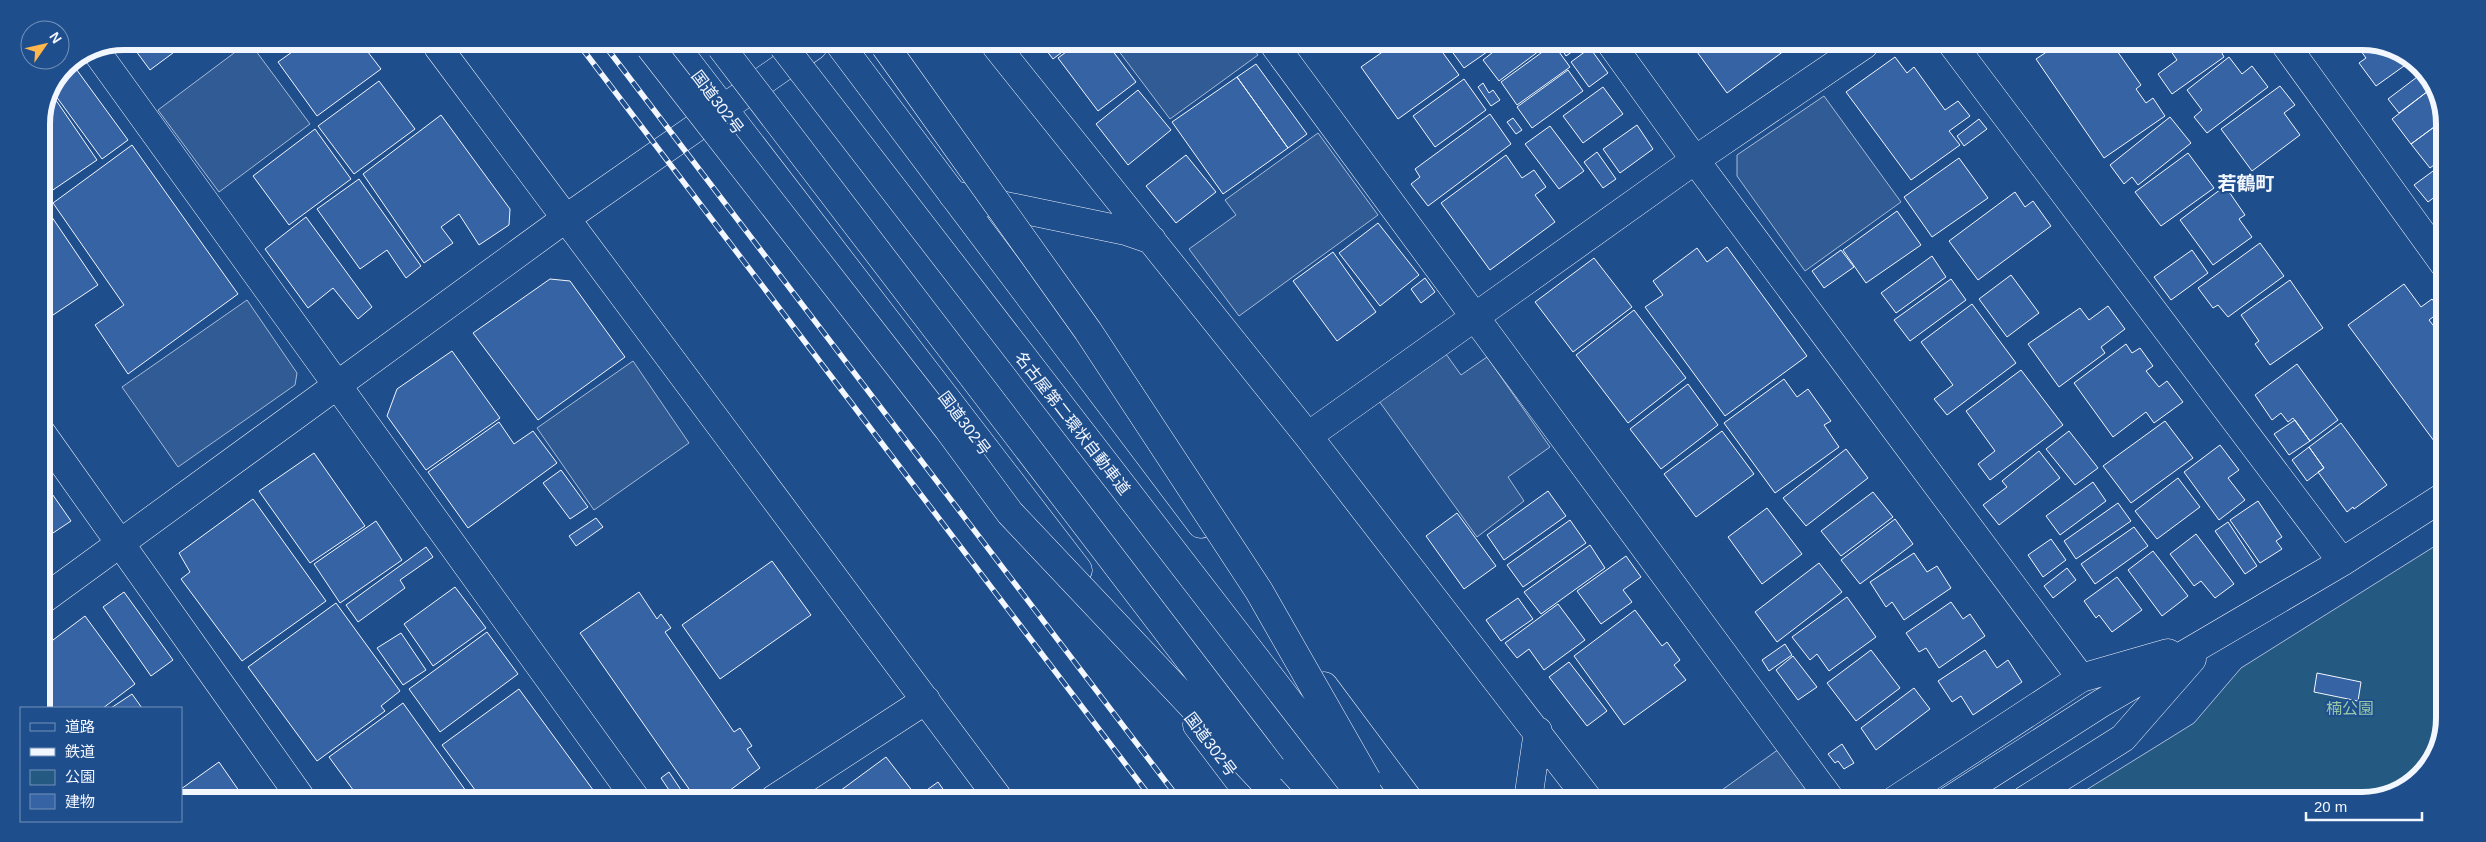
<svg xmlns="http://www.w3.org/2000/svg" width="2486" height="842" viewBox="0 0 2486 842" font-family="Helvetica,'Noto Sans JP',sans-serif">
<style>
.green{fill:#245a82;stroke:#a8bbd7}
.parking{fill:#305b95;stroke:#a8bbd7}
.building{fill:#3563a3;stroke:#f2f6ff}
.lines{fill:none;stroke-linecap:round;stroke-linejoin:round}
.minor-casing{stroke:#f2f6ff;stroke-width:29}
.highway-casing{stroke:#f2f6ff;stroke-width:29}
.minor{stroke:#1f4e8c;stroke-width:28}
.highway{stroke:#1f4e8c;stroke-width:28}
.rail-casing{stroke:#f2f6ff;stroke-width:5.5}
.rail{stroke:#1f4e8c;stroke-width:4;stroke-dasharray:11;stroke-linecap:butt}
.highway-bridge-casing{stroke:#f2f6ff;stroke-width:29;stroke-linecap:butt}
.highway-bridge{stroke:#1f4e8c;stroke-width:28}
.labels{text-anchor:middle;stroke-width:4;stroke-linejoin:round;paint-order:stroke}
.street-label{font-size:16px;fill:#f2f6ff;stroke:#1f4e8c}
.park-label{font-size:16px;fill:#97c8a6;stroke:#1f4e8c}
.quarter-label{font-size:19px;font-weight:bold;fill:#f2f6ff;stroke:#1f4e8c}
.rim{fill:none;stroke:#f2f6ff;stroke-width:6}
</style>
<rect width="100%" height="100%" fill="#1f4e8c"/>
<path class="green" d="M2443,541l-1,199 -29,43 -51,18 -292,-1 124,-77 47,-55z"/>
<path class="parking" d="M1115,46h136l7,9 -88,64z
M242,47h11l57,77 -91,68 -61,-82z
M1824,96l77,106 -96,69 -68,-95v-21z
M1318,133l60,82 -139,101 -50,-67 47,-34 -11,-15z
M247,300l50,73 -2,12 -117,82 -56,-80z
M1446,354l15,21 26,-18 63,90 -42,30 16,24 -47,36 -98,-136z
M633,361l56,82 -95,67 -57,-82z
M1779,749l39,51h-110z"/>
<path class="building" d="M2166,44h51l7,13 -52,37 -14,-20 19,-14z
M2356,44h28l27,17 -35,25 -17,-23 7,-5z
M1497,45l-33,23 -16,-22z
M1502,45h45l-48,36 -16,-21z
M1552,45h2l16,22 -53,38 -16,-23z
M1559,45h23l-16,11z
M1692,45h100l-65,48z
M2057,45h46l6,7 6,-4 26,37 -5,4 10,14 7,-5 12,18 -61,42 -68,-99z
M1043,46h27l-17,13z
M1074,46h35l27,36 -38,29 -40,-53z
M1391,46h47l21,29 -61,44 -37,-52z
M133,47h48l-31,23z
M299,47h65l17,22 -64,47 -39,-54z
M1590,48l18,25 -19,14 -18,-25z
M1895,57l12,16 7,-6 31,43 13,-9 12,15 -21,15 11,14 -49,35 -65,-88z
M2229,57l13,17 10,-8 16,21 -61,46 -13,-16 8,-7 -15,-20z
M71,62l57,78 -26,19 -52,-71 16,-23z
M1256,64l51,70 -19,14 -51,-71z
M1568,70l15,21 -51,37 -15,-21z
M2425,71l7,17 -33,25 -11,-14z
M1237,77l51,71 -65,46 -51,-72z
M1464,79l22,31 -51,37 -22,-31z
M379,81l36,48 -61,45 -36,-48z
M1483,83l6,10 4,-3 7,10 -9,6 -13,-19z
M2280,86l15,19 -11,8 16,22 -48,36 -31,-42z
M1603,87l20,27 -40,29 -20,-27z
M2432,88l13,31 -34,25 -19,-25z
M49,90l48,70 -50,34 -6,-8v-62z
M1138,90l33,40 -43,35 -32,-41z
M1490,114l21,30 -83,62 -17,-22 9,-7 -5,-8z
M441,115l69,94 -1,16 -30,20 -20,-31 -18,13 12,16 -29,20 -61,-89z
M2170,117l21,26 -53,42 -6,-8 -8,7 -14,-19z
M1513,118l9,12 -6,4 -9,-12z
M1979,119l8,10 -23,17 -7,-10z
M2445,119l-1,38 -14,11 -19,-24z
M1637,125l16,24 -33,24 -17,-24z
M1550,126l34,45 -25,18 -34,-45z
M315,129l36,50 -62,46 -36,-49z
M132,145l106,149 -110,80 -33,-49 29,-20 -71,-102z
M1597,152l19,27 -13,9 -19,-26z
M2188,153l26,35 -53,38 -26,-34z
M1186,155l30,37 -40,31 -30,-37z
M1506,155l16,23 12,-8 12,17 -11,8 20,27 -65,48 -49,-67z
M1959,158l29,40 -56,39 -28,-40z
M2444,163v27l-16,12 -14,-17z
M359,179l62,87 -15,12 -19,-28 -27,19 -43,-60z
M2225,186l20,29 -6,4 13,18 -39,28 -33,-45z
M2015,192l10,15 8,-6 18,25 -73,54 -29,-39z
M41,201l57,84 -57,38z
M1897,211l24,34 -55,38 -23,-33z
M306,217l66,90 -14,12 -25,-31 -25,20 -43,-59z
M1378,223l41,52 -39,31 -41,-53z
M2260,243l24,33 -56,41 -10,-12 -5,3 -15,-20z
M1727,247l80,109 -82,60 -80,-109 18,-12 -10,-14 44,-33 10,14z
M1841,250l13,17 -30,21 -12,-17z
M2192,250l16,23 -37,27 -17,-23z
M1333,252l43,60 -39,29 -44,-60z
M1932,256l14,21 -50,36 -15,-20z
M1594,258l38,49 -59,45 -38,-50z
M2011,275l28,38 -32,24 -28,-38z
M1425,278l10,14 -14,11 -10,-14z
M550,279l20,2 55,76 -87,63 -65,-87z
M1951,279l15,21 -56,41 -16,-21z
M2290,280l33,48 -53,37 -15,-21 4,-3 -18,-26z
M2404,284l17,23 11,-8 9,12 -12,9 15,19 -1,108 -3,2 -92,-124z
M1972,304l44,59 -69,52 -13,-16 19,-14 -32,-43z
M2108,306l17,23 -24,18 4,6 -46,34 -31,-43 52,-36 9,12z
M1634,310l52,68 -58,45 -52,-68z
M2126,344l6,9 8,-5 13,18 -7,5 13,16 8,-6 16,21 -29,21 -8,-11 -33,25 -39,-54z
M452,351l48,67 -74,52 -39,-54 10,-27z
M2297,364l41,56 -28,21 -17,-23 -5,4 -7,-9 -9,7 -17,-25z
M2021,370l42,55 -73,55 -12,-16 17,-13 -29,-40z
M1784,379l13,18 11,-8 23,32 -7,4 15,22 -64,46 -51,-70z
M1688,384l30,41 -57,44 -31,-40z
M2295,420l15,21 -21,14 -15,-21z
M2165,421l28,37 -62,45 -28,-37z
M499,422l15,22 19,-13 24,32 -89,65 -40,-56z
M2341,423l46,62 -33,24 -1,-2 -6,5 -29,-40 6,-4 -15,-21z
M1722,431l32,43 -58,43 -32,-43z
M2069,431l29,37 -23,17 -29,-36z
M2220,445l19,25 -11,8 17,22 -26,20 -35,-48z
M2309,447l15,21 -17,13 -15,-21z
M1846,449l22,29 -62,48 -23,-28z
M2039,451l21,27 -61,47 -16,-20 24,-18 -5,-6z
M314,453l51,73 -55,37 -51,-72z
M561,470l27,37 -18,12 -27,-36z
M41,478l30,43 -30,20z
M2178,478l22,29 -43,32 -22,-28z
M2093,482l13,19 -46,34 -14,-19z
M1548,491l18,25 -62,44 -17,-25z
M1873,492l20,25 -52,39 -20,-25z
M253,499l73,102 -84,60 -61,-82 9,-7 -11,-19z
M2258,501l24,36 -6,4 6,8 -22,14 -30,-43z
M2118,503l13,18 -55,38 -12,-18z
M1767,508l35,46 -40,30 -34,-47z
M1457,513l39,53 -32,23 -38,-53z
M596,518l7,9 -27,19 -7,-10z
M1895,519l18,25 -53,40 -19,-24z
M1570,520l16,23 -63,44 -16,-22z
M376,521l26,39 -62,43 -26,-39z
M2228,522l29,44 -12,8 -30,-43z
M2134,527l14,19 -53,38 -14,-20z
M2196,534l38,50 -19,14 -14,-17 -7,5 -24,-32z
M2051,539l15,21 -23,17 -15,-22z
M1590,545l15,23 -64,46 -17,-22z
M426,547l7,10 -33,23 5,8 -47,34 -12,-17z
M2153,551l35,45 -26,20 -34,-46z
M1914,553l13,19 10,-6 14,22 -47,32 -12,-18 -6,5 -16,-25z
M1626,556l15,21 -18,13 9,12 -31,22 -24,-33z
M772,561l39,54 -91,64 -38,-54z
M1819,563l23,29 -65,50 -22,-30z
M2067,568l9,12 -23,18 -9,-12z
M2117,577l25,33 -30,22 -13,-17 -3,3 -12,-17z
M455,587l31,41 -53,38 -29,-42z
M124,592l49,68 -22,16 -48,-69z
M639,592l18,27 4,-5 10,14 -6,4 69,100 6,-4 12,18 -5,3 13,19 -42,31h-22l-116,-166z
M1847,597l29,40 -47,34 -12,-17 -7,6 -18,-23z
M1518,598l15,21 -32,22 -15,-21z
M1951,602l12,17 7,-5 15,22 -46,32 -13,-20 -7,4 -13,-19z
M336,603l64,88 -19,15 4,5 -68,50 -69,-94z
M1558,604l27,36 -41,30 -15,-21 -12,9 -12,-15z
M1635,610l27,36 5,-4 13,18 -6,5 12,15 -62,45 -50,-69z
M85,616l50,68 -32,24h-62v-59z
M487,632l31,42 -78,58 -31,-43z
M401,633l25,37 -23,15 -26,-37z
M1785,644l7,11 -23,16 -7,-11z
M1871,650l29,38 -44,33 -29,-38z
M1985,650l12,18 11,-8 14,22 -49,33 -12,-19 -9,6 -14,-21z
M1793,656l24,31 -19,13 -22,-30z
M1569,662l38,49 -20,15 -38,-49z
M2317,673l44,9 -3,19 -44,-9z
M1914,688l16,21 -54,41 -15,-22z
M519,689l80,109h-118l-39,-53z
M132,694l10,14h-31z
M403,703l68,95h-112l-30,-41z
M1842,744l12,19 -10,6 -6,-8 -3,2 -7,-9z
M886,757l31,40 21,-15 12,17h-121z
M219,762l25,36h-63v-9z
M669,772l18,27h-12l-14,-21z"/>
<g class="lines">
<g class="minor-casing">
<path id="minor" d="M2285,44l159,220
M1612,45l83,115 386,518
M1953,45l389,517
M996,46l312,390 281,364
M1275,46l556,754
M93,47l543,752
M438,47l561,752
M953,195l173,36 26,9
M41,432l260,366
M1308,436l387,-276 169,-115
M41,601l524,-382 248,-173
M774,799l152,-99
M1528,800l10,-69
M1895,800l186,-122 87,-25
M1950,800l150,-96 242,-142 101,-65
M2025,800l98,-62 69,-79"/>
</g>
<g class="highway-casing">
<path id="highway" d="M841,46l360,478
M676,47l402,523
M1324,686l85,114
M1197,725l56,74"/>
</g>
<use href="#minor" class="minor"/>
<use href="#highway" class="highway"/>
<g class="rail-casing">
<path id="rail" d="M581,47l571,752
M606,47l573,752"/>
</g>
<use href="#rail" class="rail"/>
<g class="highway-bridge-casing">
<path id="highway-bridge" d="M783,46l581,753
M885,46l203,285 171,260 108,189
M650,47l298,382 62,84 270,286
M721,47l551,721"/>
</g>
<use href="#highway-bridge" class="highway-bridge"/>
</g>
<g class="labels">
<g class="street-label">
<text transform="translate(718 102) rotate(53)" y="6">国道302号</text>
<text transform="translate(965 423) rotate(53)" y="6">国道302号</text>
<text transform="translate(1073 423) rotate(52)" y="6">名古屋第二環状自動車道</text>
<text transform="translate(1211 744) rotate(53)" y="6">国道302号</text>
</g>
<g class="park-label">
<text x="2350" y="714">楠公園</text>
</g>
<g class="quarter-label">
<text x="2246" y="190">若鶴町</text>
</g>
</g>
<path d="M0 0H2486V842H0ZM124 50H2362A74 74 0 0 1 2436 124V718A74 74 0 0 1 2362 792H124A74 74 0 0 1 50 718V124A74 74 0 0 1 124 50Z" fill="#1f4e8c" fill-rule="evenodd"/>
<path class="rim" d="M124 50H2362A74 74 0 0 1 2436 124V718A74 74 0 0 1 2362 792H124A74 74 0 0 1 50 718V124A74 74 0 0 1 124 50Z"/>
<rect x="20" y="707" width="162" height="115" fill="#1f4e8c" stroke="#7391ba"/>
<rect x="30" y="723" width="25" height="8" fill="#1f4e8c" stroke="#7391ba"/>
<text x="65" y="732" font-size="15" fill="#f2f6ff">道路</text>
<rect x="30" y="748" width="25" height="8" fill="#f2f6ff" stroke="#7391ba"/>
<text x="65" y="757" font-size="15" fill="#f2f6ff">鉄道</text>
<rect x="30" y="770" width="25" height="15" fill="#245a82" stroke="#7391ba"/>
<text x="65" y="782" font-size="15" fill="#f2f6ff">公園</text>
<rect x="30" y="794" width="25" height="15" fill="#3563a3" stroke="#7391ba"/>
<text x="65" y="807" font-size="15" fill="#f2f6ff">建物</text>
<g transform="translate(45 45) rotate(56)"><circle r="24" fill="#1f4e8c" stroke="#7391ba"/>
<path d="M0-4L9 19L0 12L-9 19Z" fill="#ffb74d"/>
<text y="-8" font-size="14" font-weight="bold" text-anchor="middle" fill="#f2f6ff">N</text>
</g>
<path d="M2306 812v8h116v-8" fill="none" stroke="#f2f6ff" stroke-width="2.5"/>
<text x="2314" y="812" font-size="15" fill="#f2f6ff" stroke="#1f4e8c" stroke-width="4" paint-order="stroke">20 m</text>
</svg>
